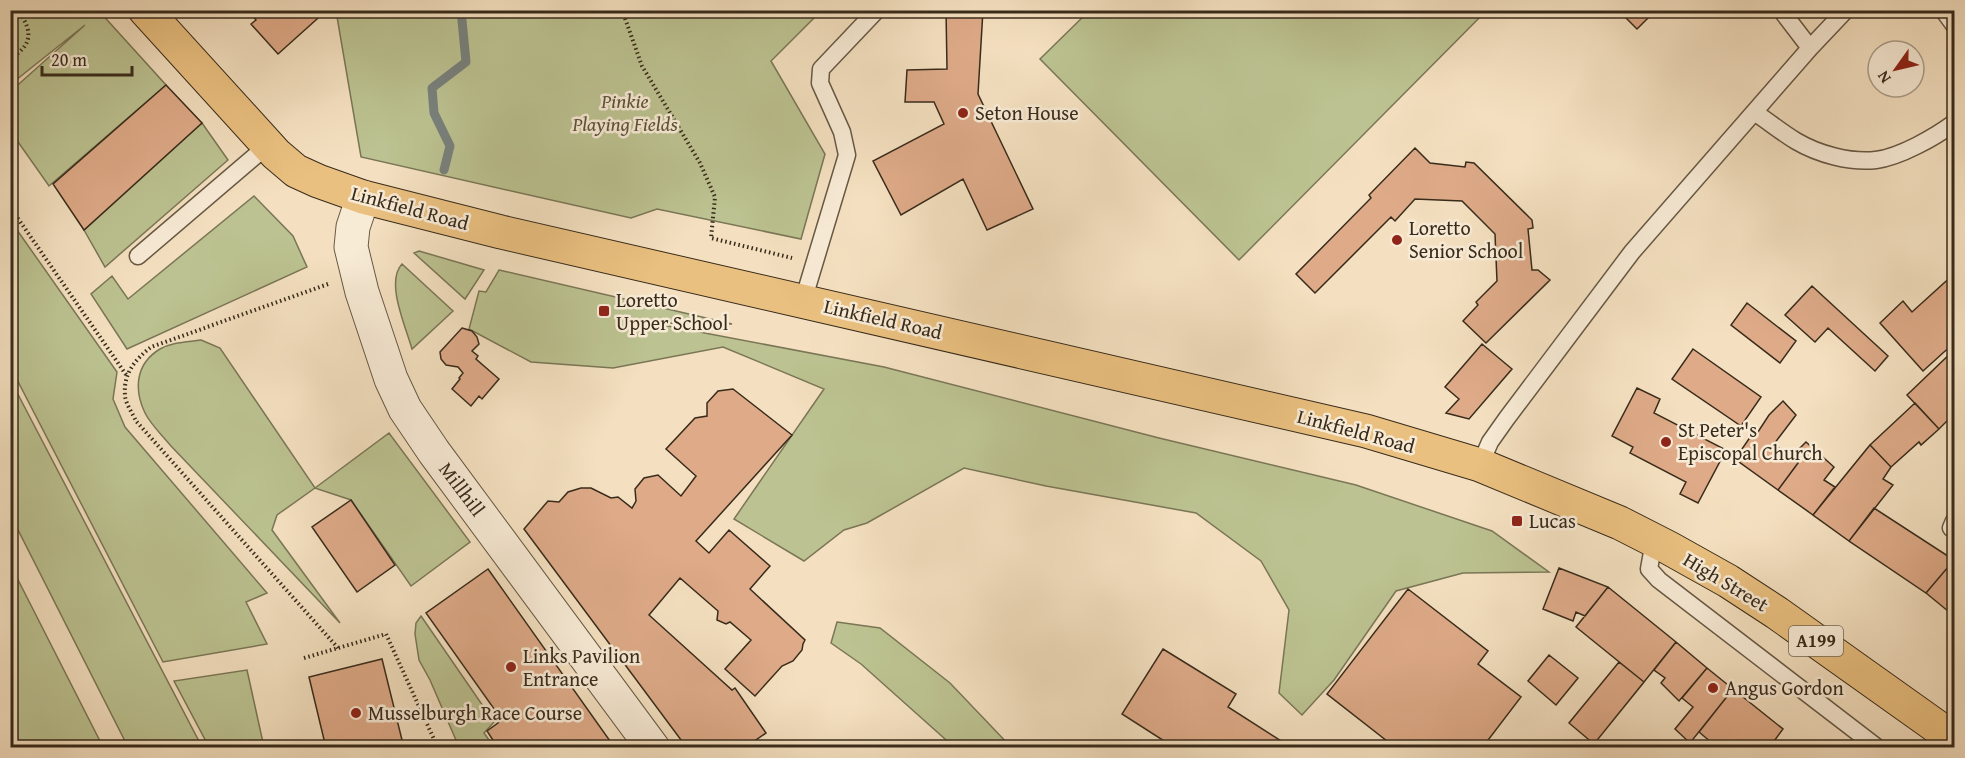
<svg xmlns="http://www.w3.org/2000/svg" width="1965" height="758" viewBox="0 0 1965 758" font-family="'Gentium Book Plus',serif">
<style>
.green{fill:#bcc291;stroke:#7a7656;stroke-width:1.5}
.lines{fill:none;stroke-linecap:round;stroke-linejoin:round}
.stream{stroke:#78817d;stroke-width:9}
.building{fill:#deaa88;stroke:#382b1b;stroke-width:1.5}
.lane-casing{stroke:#675844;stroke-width:19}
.street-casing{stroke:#675844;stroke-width:35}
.primary-casing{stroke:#382b1b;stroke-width:35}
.path{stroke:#382b1b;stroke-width:4;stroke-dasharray:1.5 3;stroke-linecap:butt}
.lane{stroke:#f8ebd6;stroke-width:16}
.street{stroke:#f8ebd6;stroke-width:33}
.primary{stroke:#eac080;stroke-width:33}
.poi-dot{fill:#8f2418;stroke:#f8ebd6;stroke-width:2}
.labels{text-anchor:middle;stroke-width:5;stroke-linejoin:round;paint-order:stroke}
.shield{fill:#f8ebd6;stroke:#726553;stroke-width:1.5}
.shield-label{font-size:18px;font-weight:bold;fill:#382b1b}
.park-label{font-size:20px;font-style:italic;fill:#595138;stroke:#f8ebd6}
.poi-label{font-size:20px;fill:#382b1b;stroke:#f8ebd6;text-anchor:start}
.street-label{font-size:20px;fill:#382b1b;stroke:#f8ebd6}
</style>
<rect width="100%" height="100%" fill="#f4e0c0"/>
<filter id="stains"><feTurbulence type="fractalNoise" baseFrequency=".00333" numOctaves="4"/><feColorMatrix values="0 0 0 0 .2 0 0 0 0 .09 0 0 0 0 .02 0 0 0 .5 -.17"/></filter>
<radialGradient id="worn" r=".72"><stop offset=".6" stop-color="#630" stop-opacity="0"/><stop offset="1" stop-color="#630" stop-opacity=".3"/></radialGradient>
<path class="green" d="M99,11l67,74 -117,101 -38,-54v-41l74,-66 -74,59v-73z
M336,11h485l-50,50 54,93 -24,85 -144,-30 -26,9 -270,-61z
M1089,11v-1l397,1 -247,249 -199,-201z
M202,123l26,37 -123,107 -21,-37z
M254,196l39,40 14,31 -180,82 -36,-55 21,-18 16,23z
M10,220l107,152 -4,27 12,28 142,166 -21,9 21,42 -104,18 -152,-294z
M419,251l65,19 -19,29 -51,-46z
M402,264l51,47 -41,38c-6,-22 -27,-67 -10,-85z
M499,270l233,54 -80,-1 232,44 275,71 197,47 136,46 57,41 -86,1 -67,18 -62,89 -32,35 -23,-22 10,-83 -28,-49 -65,-48 -150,-27 -82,-18 -97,55 -23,7 -40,31 -70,-42 90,-130 -101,-42 -110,21 -82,-6 -62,-33 10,-38 7,1z
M201,340l19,8 95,140 74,-55 81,109 -59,44 -60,-86 -36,-12 -38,27 -5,15 68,93 -169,-177c-8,-10 -20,-21 -26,-33 -11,-23 -10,-49 15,-64 12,-7 27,-7 41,-9z
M11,381l191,366h-74l-117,-231z
M11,566l92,181h-92z
M421,616l73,106 -10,11 10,14h-35l-29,-67 -11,-20 -4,-26 1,-11z
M837,622l43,6 70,55 61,64h-57l-93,-83 -30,-21z
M247,670l17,77h-55l-35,-66z"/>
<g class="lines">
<path class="stream" d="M444,170l6,-24 -16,-33 -2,-25 34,-26 -5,-52"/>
</g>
<path class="building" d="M248,10h79l-49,44 -27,-30 5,-4z
M946,10h37l-5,84 55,115 -46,21 -24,-51 -62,36 -28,-54 71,-37 -10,-22h-29l2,-32 40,-1z
M1618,10h38l-19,19z
M166,85l36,38 -118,107 -31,-46z
M1415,148l15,15 35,4 1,-5 8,1 58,57 1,8 -5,1 4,41h6l12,10 -64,63 -23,-22 15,-16 -2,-3 21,-21 -2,-47 -33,-33 -47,-2 -20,22 -4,-4 -76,76 -19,-19 75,-76 -2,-3z
M1954,274v69l-31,28 -43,-48 23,-22 9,11z
M1812,286l76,70 -13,15 -47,-43 -13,14 -30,-27z
M1747,303l49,38 -16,22 -49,-38z
M462,328l10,3 5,6 2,7 -7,7 6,5 -2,3 23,20 -17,20 -3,-3 -8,10 -19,-17 8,-10 -1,-1 4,-5 -5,-6 -12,-2 -5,-6 -1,-7z
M1482,344l30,25 -43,50 -23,-6 13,-14 -14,-12z
M1693,349l68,48 -20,29 -69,-47z
M1954,350v64l-15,15 -32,-34z
M1637,388l23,11 -6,14 72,37 -28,53 -18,-9 6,-12 -56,-29 3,-6 -21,-11z
M733,389l59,46 -96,106 13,12 20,-23 41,36 -20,23 55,51 -2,4 -1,6 -9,11 -11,5 -27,30 -30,-27 26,-29 -21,-18 -4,2 -9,-4 1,-9 -38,-33 -31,37 83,75 3,-2 31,45 -13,9 4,6h-70l-163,-219 24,-28 11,1 9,-10 13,-4h10l20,10 7,-1 14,11 4,-7 -1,-12 9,-11 14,-3 23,21 15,-20 -30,-27 29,-31 12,-2v-13l11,-12z
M1783,401l13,14 -22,29 24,19 -20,27 -43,-31 18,-26 3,2 13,-20z
M1915,403l24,26 -18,16 -2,-3 -28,25 -21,-22z
M1806,442l28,25 -10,13 11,7 -22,28 -35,-25 20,-27 -7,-6z
M1870,445l21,22 -8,12 10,6 -44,56 -36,-26z
M351,500l44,65 -38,27 -45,-65z
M1874,508l80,52 -28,33 -77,-52z
M1954,560v56l-28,-23z
M1559,568l49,19 -23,29 -9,-4 -3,9 -30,-12z
M488,569l127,179h-117l-11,-17 15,-11 -76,-107z
M1608,587l68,55 -32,40 -68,-55z
M1408,589l80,62 -10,13 43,33 -39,51h-86l-69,-54z
M1676,642l31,26 -28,33 -18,-18 4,-5 -11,-8z
M1163,649l73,45 -8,13 58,37 -2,4h-109l-53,-34z
M1549,655l29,23 -22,27 -28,-24z
M382,659l22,89h-78l-17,-71z
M1619,662l25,20 -50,62 -25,-21z
M1707,668l26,21 -43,54 -15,-14 18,-22 -11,-9z
M1733,689l50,40 -14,19h-51l-19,-16z"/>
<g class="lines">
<g class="lane-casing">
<path id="lane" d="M1781,10l29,38
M1943,10l11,15
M1754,112c14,9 27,20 42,29 22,13 54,22 80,19 24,-3 59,-23 78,-37
M138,256l130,-111
M803,301l44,-146 -5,-23 -22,-49 1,-14 56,-59
M1480,465l10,-23 17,-24 125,-166 178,-204 36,-38
M1951,528l3,-7
M1654,541l-5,28 10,11 219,168"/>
</g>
<g class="street-casing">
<path id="street" d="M363,197l-10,30 -2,20 11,45 29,87 14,30 29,43 219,296"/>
</g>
<g class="primary-casing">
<path id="primary" d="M145,10l131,144 20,17 22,10 45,16 138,35 865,199 114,34 140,58 49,25 59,33 49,32 177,126"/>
</g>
<path class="path" d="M622,10l20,56 58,97 15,34 -4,41 81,20
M10,59c23,-15 23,-27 8,-49
M10,207l117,169
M328,284l-177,63c-15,12 -28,26 -26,48 0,8 8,19 11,26l202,227
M304,658l82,-24 52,114"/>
<use href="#lane" class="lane"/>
<use href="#street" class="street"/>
<use href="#primary" class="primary"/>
</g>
<g class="poi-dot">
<circle cx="963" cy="113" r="6"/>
<circle cx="1397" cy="240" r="6"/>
<rect x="598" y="305" width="12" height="12" rx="3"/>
<circle cx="1666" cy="442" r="6"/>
<rect x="1511" y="515" width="12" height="12" rx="3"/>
<circle cx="511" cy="667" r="6"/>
<circle cx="1713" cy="688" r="6"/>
<circle cx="356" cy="713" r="6"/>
</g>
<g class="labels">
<rect class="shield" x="1789" y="626" width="54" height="30" rx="4.5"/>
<g class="shield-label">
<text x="1816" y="647">A199</text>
</g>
<g class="park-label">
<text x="625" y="108">Pinkie<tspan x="625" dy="23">Playing Fields</tspan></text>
</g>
<g class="poi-label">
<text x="975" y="120">Seton House</text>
<text x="1409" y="235">Loretto<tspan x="1409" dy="23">Senior School</tspan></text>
<text x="616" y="307">Loretto<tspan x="616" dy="23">Upper School</tspan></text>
<text x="1678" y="437">St Peter's<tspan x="1678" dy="23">Episcopal Church</tspan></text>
<text x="1529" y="528">Lucas</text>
<text x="523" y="663">Links Pavilion<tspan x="523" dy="23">Entrance</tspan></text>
<text x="1725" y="695">Angus Gordon</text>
<text x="368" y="720">Musselburgh Race Course</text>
</g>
<g class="street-label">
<text transform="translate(410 208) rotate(15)" y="7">Linkfield Road</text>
<text transform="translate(883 319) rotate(13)" y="7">Linkfield Road</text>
<text transform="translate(1356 431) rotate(15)" y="7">Linkfield Road</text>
<text transform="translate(462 489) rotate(53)" y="7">Millhill</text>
<text transform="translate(1726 582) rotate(31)" y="7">High Street</text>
</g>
</g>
<rect width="1965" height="758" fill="none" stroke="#f4e0c0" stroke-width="36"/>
<rect x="12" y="12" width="1941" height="734" fill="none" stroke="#382b1b" stroke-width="3"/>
<rect x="18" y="18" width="1929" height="722" fill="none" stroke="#382b1b" stroke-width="1.5"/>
<g transform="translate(1896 69) rotate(236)"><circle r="28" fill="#f8ebd6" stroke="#ab9e8b" stroke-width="1.5"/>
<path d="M0-4.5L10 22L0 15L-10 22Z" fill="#8f2418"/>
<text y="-9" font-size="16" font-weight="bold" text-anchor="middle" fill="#382b1b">N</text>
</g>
<path d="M42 66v9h90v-9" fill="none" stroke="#382b1b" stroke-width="3"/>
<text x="51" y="66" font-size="18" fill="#382b1b" stroke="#f8ebd6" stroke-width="4.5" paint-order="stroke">20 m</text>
<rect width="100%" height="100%" filter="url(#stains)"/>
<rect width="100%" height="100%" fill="url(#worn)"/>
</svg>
